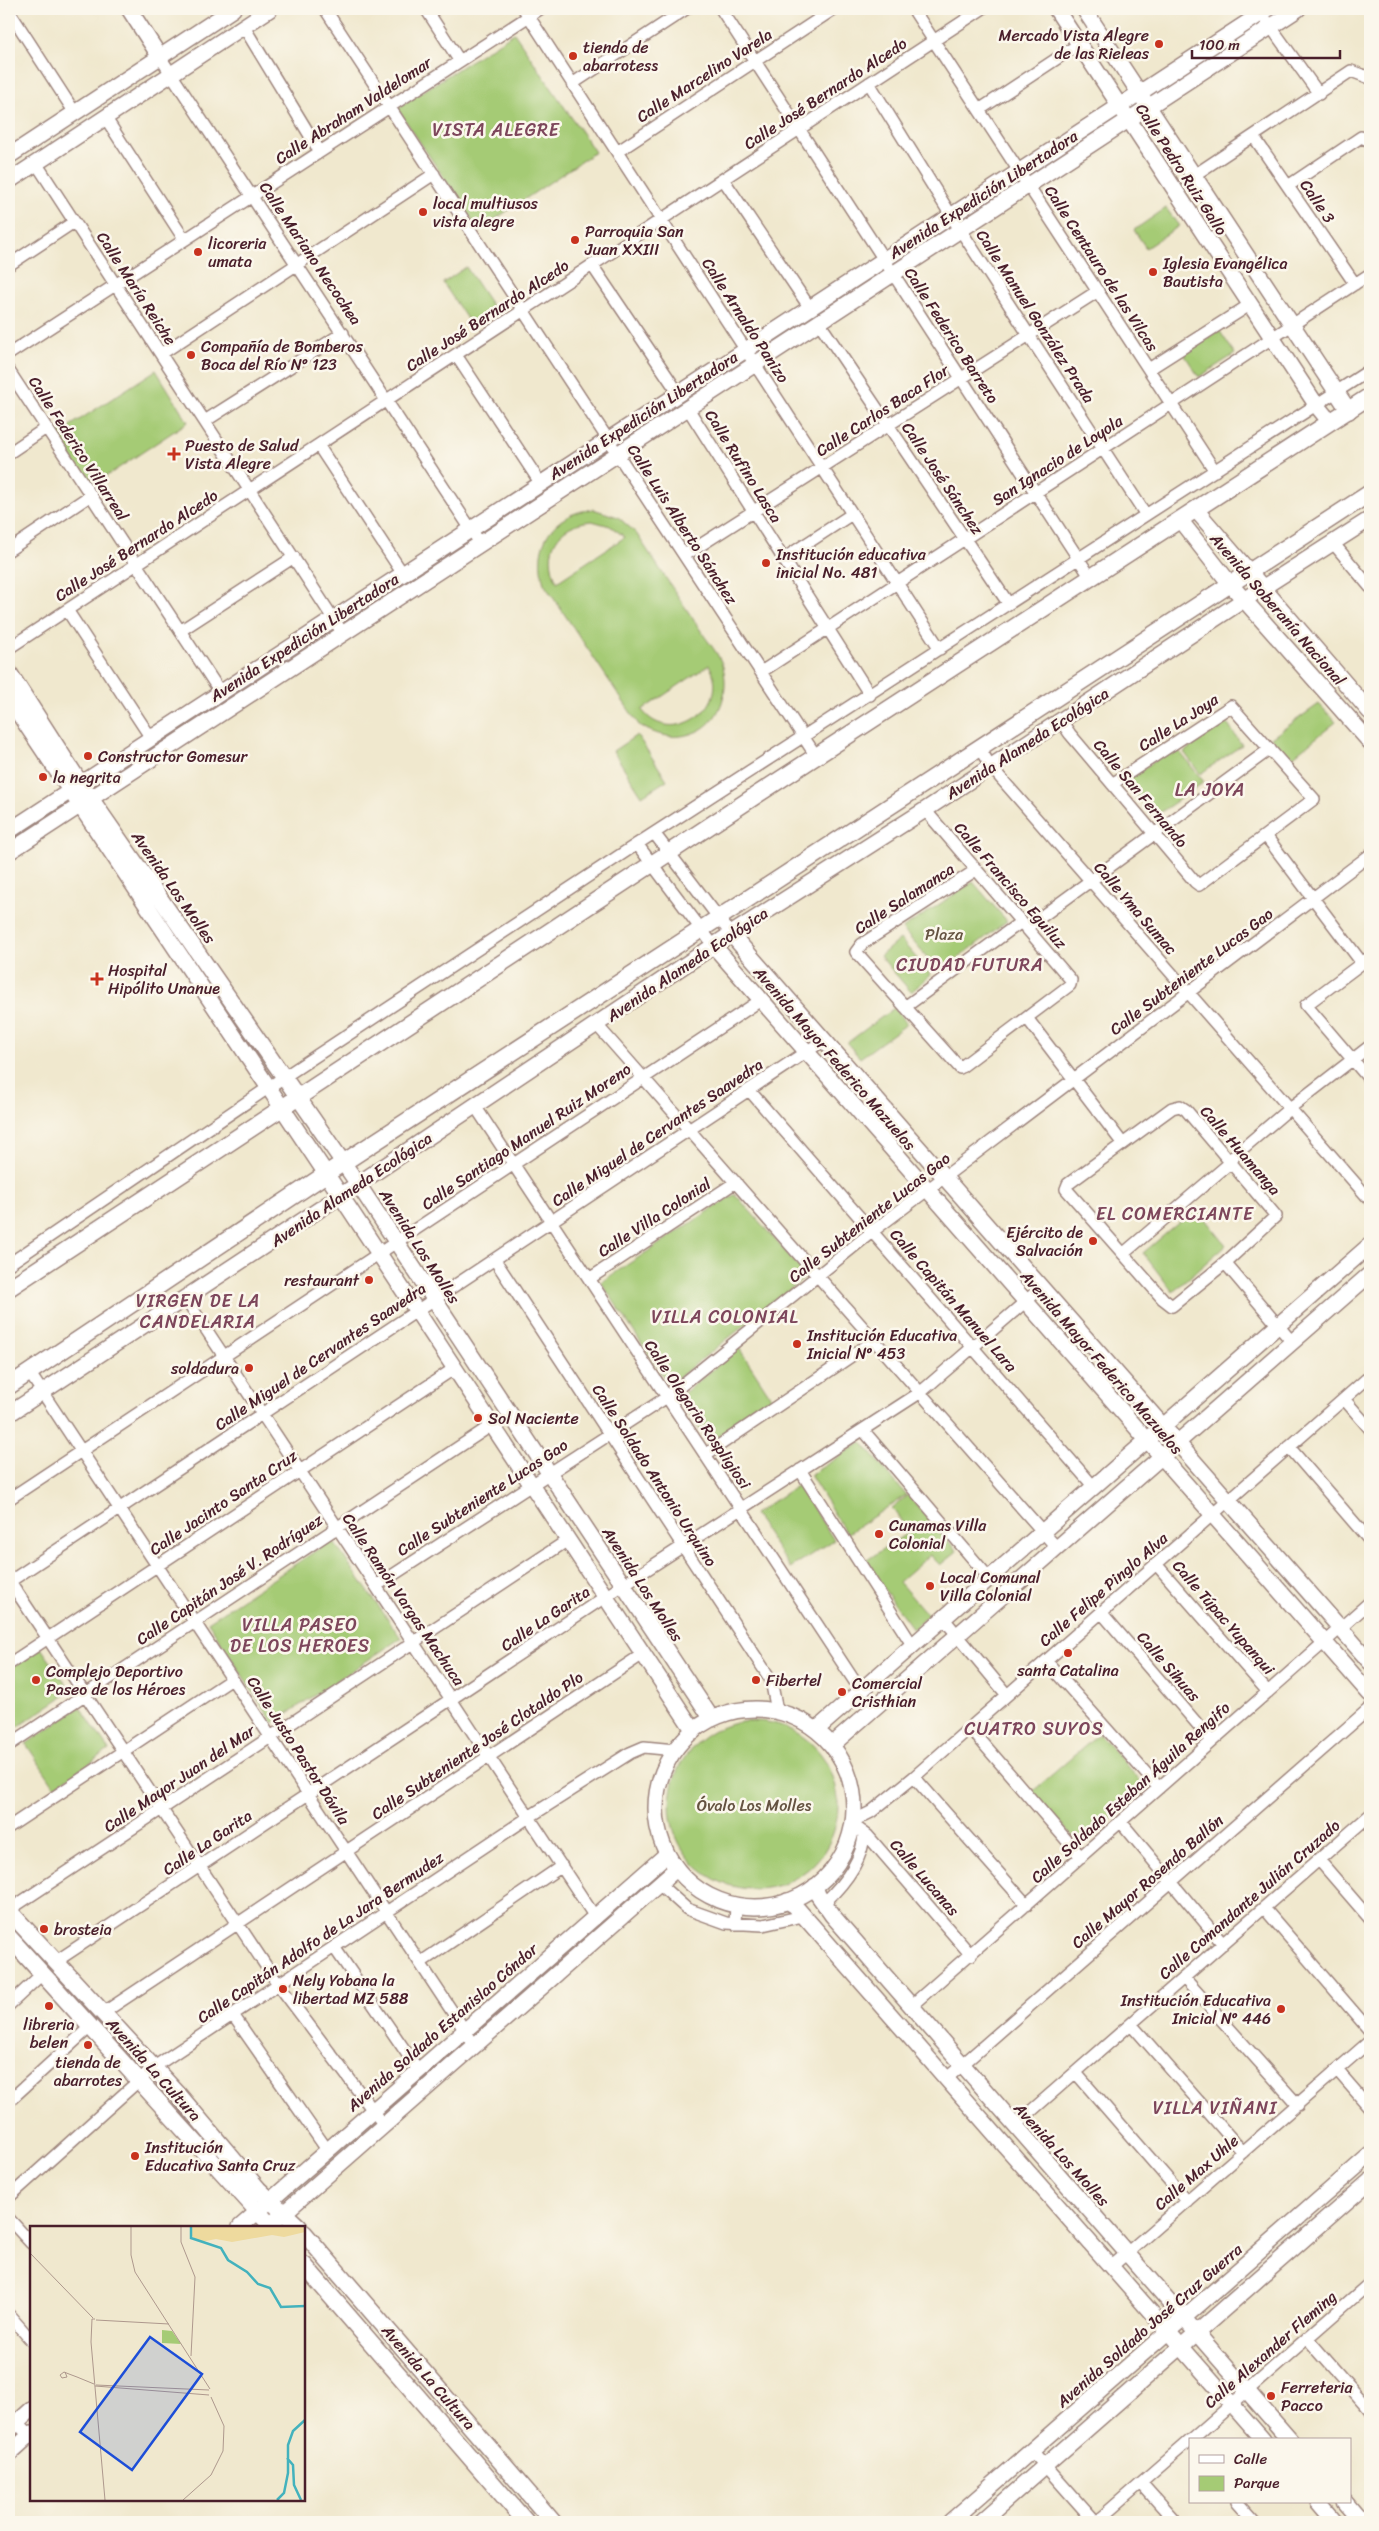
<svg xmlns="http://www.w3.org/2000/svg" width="1379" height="2531" viewBox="0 0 1379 2531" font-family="Sriracha,sans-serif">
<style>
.green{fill:#a5cb75;stroke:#787550;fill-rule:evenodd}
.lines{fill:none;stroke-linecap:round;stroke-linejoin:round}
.minor-casing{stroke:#9d847c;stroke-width:14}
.tertiary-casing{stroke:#9d847c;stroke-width:18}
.secondary-casing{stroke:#9d847c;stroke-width:19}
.minor{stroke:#fff;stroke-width:11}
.tertiary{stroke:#fff;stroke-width:15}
.secondary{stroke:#fff;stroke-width:16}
.poi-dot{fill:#c8321e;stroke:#fbf7ec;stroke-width:2}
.labels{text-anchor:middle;stroke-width:5;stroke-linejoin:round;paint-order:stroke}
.poi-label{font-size:16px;fill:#4a1f2b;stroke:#fbf7ec;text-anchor:start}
.street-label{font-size:16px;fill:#4a1f2b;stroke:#fbf7ec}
.park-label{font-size:16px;fill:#655341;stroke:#fbf7ec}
.neighbourhood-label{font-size:18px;letter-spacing:1px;fill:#7d465b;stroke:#fbf7ec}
.inset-river{fill:none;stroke:#43b2bd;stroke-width:2.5}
.inset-road{fill:none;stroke:#ae988d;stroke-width:1}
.view{fill:#1d4ed8;fill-opacity:0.15;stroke:#1d4ed8;stroke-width:2.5}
.inset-edge{fill:none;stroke:#4a1f2b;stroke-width:2.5}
</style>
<rect width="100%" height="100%" fill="#fbf7ec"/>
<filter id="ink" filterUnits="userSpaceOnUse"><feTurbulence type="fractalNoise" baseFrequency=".02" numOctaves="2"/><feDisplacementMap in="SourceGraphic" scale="10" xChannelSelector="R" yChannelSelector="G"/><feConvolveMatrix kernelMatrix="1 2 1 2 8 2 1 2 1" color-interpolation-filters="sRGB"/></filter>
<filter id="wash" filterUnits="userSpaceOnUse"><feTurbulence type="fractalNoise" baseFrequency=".0096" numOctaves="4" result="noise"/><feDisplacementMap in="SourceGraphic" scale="20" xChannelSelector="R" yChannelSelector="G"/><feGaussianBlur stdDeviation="1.12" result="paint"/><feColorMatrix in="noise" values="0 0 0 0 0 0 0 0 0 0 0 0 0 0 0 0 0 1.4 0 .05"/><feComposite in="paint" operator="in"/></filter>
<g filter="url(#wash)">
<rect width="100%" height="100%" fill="#f0e8ce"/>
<path class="green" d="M514,33l81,119 -116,78 -82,-122z
M1166,208l13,18 -33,22 -12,-18z
M466,267l28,42 -23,16 -28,-42z
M1219,330l16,24 -36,23 -15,-23z
M156,370l32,52 -98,65 -34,-52z
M593,509l25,8 18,16c22,33 43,65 65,98 7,11 19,24 22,36 6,22 -1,51 -23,63 -22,11 -41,7 -61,-5l-95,-141c-12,-40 8,-70 49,-75zM592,521l18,5 15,11 -68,45c-15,-32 0,-58 35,-61zM709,665c25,42 -38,84 -67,45z
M1319,704l17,18 -46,37 -19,-21z
M1226,722l16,23 -42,29 -16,-22z
M637,735l30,45 -25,16 -29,-45z
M1175,746l29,36 -50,35 -29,-35z
M973,882l34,39 -67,51 -38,-43z
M900,939l31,36 -20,17 -31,-36z
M894,1008l13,16 -47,34 -13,-15z
M735,1194l72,82 -138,109 -68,-103z
M1196,1208l30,37 -53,47 -30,-39z
M739,1348l34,52 -64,43 -31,-45z
M862,1442l44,53 -59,39 -37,-59z
M798,1485l36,55 -44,28 -36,-54z
M908,1495l49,56 -17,14 -10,-10 -31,27 29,33 -15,14 -49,-67 45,-30 -17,-24z
M332,1540l69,98 -128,85 -65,-101z
M41,1648l30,43 -62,42v-63z
M80,1707l29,43 -54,37 -29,-43z
M670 1805a84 84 0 1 1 168 0a84 84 0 1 1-168 0Z
M1099,1734l48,55 -66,56 -49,-53z"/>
</g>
<g filter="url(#ink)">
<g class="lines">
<g class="minor-casing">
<path id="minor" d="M325,9l491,747
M426,9l33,51
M524,9l416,640
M721,9l370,569
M913,9l302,462
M9,11l66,102
M1261,13l58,81
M244,27l76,125
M160,57l320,486
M869,83l83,134 194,298
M572,84l114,-75
M979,110l100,-66
M105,117l79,122
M1254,137l101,147
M617,152l217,-143
M36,163l306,469
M1193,176l158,-105 19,7
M723,179l87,129
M1288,186l73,-49 9,4
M9,265l65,-43
M592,265l87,129
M818,321l190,282
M9,354l531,-345
M161,354l273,-180
M456,355l85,129
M1149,369l102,-65
M9,371l212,322
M687,407l183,288
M205,421l138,-88
M318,445l85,129
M9,453l37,-25
M1334,544l36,43
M9,550l82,-55
M685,555l413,-264
M783,559l69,-45
M67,610l84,128
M180,631l114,-74
M9,648l973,-639
M761,672l609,-398
M1061,721l9,13 125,148 4,3 115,-86 -83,-93 -119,78
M980,749l11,18 379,433
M925,810l146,170 -1,5 -110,83 -104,-116 6,-8 114,-74
M654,833l77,101
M1266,836l96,127
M637,844l76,101
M1026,928l244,-179
M1370,957l-64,48 64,75
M905,1007l116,-85
M1027,1018l96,126
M596,1024l461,524
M749,1090l345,397
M475,1106l386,585
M1180,1106l6,4 90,106 -51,47 -53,43 -9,-7 -97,-110 2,-5 104,-76z
M1123,1254l108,-92 4,-7 55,-47 80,-62
M495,1260l276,420 6,31
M1225,1263l67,79
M9,1264l275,-187 353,-233 733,-474
M589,1279l147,-97
M186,1299l409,618
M29,1372l446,674
M1344,1399l26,30
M863,1430l127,149
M1289,1447l81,94
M705,1455l170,-115
M800,1470l113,176
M9,1499l752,-499
M1156,1564l112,128
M9,1580l269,404 106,141
M9,1582l815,-542
M376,1586l291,-189 206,-166 497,-376
M1101,1612l111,129
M944,1619l63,76
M1046,1661l113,127
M9,1664l446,-296
M970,1728l111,129
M9,1745l483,-320
M914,1777l113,128
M853,1821l18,-9 43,-35 456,-401
M1121,1822l102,122
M853,1825l15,11 103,119
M9,1827l223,-148
M1319,1860l51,59
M659,1884l28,25 39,14 37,2 40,-9
M824,1903c19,-18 39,-42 40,-69
M1264,1908l106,123
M9,1910l559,-370
M735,1924l1,-19
M334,1947l85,124
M55,1962l568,-377 298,-193 120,-104
M420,1963l142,-97
M1184,1978l114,127
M9,2005l33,-31
M911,2006l459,-404
M103,2013l540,-359
M233,2015l95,136
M1131,2024l112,128
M1337,2070l33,38
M1076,2073l111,128
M946,2079l424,-371
M9,2101l81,-74
M1014,2126l356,-311
M9,2197l145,-130 375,-250 101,-64 14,-6 31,3
M9,2219l22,24
M1111,2267l259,-226
M9,2315l22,25
M1307,2338l63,72
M9,2414l20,22
M1191,2440l179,-157
M1032,2451l63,71
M1141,2483l35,39
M1237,2502l18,20
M1096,2522l94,-82"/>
</g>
<g class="tertiary-casing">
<path id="tertiary" d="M129,9l31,48
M1056,9l261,397 13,16
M1084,9l265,402
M9,156l224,-147
M9,181l261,-172
M1196,510l174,202
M1180,520l51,65 139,157
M9,672l72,112 277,400 354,535
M9,699l332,497 353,535
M9,831l1259,-822
M9,852l1289,-843
M731,934l639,728
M713,945l657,749
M9,1414l349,-230 373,-250 194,-124 320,-211 125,-80
M656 1808a99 99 0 1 1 198 0a99 99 0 1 1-198 0Z
M816,1730l554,-485
M832,1745l538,-471
M815,1886l3,9 14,20 458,525
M787,1901l8,5 468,534
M240,2227l427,-373
M268,2227l408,-358
M9,2430l22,-20
M9,2454l22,-20
M1318,2502l17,20
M1345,2502l17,20
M950,2522l420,-367
M981,2522l389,-341"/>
</g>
<g class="secondary-casing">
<path id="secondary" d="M9,1288l749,-494 612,-398
M9,1386l317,-212 1044,-681
M9,1911l168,182 81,96 41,38
M9,1937l263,290
M304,2233l249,289
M304,2265l222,257"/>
</g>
<use href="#minor" class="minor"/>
<use href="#tertiary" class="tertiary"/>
<use href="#secondary" class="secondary"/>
</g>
</g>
<g class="poi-dot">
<circle cx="1159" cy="44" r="5"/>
<circle cx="573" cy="56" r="5"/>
<circle cx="423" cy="212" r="5"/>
<circle cx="575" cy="240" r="5"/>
<circle cx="198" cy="252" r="5"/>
<circle cx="1153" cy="272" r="5"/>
<circle cx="191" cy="355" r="5"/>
<path d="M171.5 446.5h5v5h5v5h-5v5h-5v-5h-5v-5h5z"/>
<circle cx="766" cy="563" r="5"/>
<circle cx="88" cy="756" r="5"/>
<circle cx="43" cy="777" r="5"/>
<path d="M94.5 971.5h5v5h5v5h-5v5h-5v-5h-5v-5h5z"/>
<circle cx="1093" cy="1241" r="5"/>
<circle cx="369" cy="1280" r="5"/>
<circle cx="797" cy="1344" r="5"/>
<circle cx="249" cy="1368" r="5"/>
<circle cx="478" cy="1418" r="5"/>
<circle cx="879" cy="1534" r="5"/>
<circle cx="930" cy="1586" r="5"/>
<circle cx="1068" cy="1653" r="5"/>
<circle cx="36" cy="1680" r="5"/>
<circle cx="756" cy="1680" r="5"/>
<circle cx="842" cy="1692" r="5"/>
<circle cx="44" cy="1929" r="5"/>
<circle cx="283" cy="1989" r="5"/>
<circle cx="49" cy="2006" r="5"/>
<circle cx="1281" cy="2009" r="5"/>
<circle cx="88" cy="2045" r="5"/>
<circle cx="135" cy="2156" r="5"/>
<circle cx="1271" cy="2396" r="5"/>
</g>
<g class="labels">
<g class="poi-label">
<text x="1149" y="41" text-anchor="end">Mercado Vista Alegre<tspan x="1149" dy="18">de las Rieleas</tspan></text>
<text x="583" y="53">tienda de<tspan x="583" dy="18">abarrotess</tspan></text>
<text x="433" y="209">local multiusos<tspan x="433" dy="18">vista alegre</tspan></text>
<text x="585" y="237">Parroquia San<tspan x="585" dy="18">Juan XXIII</tspan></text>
<text x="208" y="249">licoreria<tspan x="208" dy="18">umata</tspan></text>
<text x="1163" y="269">Iglesia Evangélica<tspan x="1163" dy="18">Bautista</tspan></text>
<text x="201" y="352">Compañía de Bomberos<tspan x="201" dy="18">Boca del Río Nº 123</tspan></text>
<text x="185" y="451">Puesto de Salud<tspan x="185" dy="18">Vista Alegre</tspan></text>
<text x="776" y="560">Institución educativa<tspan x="776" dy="18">inicial No. 481</tspan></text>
<text x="98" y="762">Constructor Gomesur</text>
<text x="53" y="783">la negrita</text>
<text x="108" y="976">Hospital<tspan x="108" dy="18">Hipólito Unanue</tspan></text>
<text x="1083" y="1238" text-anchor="end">Ejército de<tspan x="1083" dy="18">Salvación</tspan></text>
<text x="359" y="1286" text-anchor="end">restaurant</text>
<text x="807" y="1341">Institución Educativa<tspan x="807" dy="18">Inicial Nº 453</tspan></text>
<text x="239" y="1374" text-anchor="end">soldadura</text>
<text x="488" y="1424">Sol Naciente</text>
<text x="889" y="1531">Cunamas Villa<tspan x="889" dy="18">Colonial</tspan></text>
<text x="940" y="1583">Local Comunal<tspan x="940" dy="18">Villa Colonial</tspan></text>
<text x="1068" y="1676" text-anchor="middle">santa Catalina</text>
<text x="46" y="1677">Complejo Deportivo<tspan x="46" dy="18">Paseo de los Héroes</tspan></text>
<text x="766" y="1686">Fibertel</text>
<text x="852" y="1689">Comercial<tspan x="852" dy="18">Cristhian</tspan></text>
<text x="54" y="1935">brosteia</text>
<text x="293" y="1986">Nely Yobana la<tspan x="293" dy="18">libertad MZ 588</tspan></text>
<text x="1271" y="2006" text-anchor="end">Institución Educativa<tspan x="1271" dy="18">Inicial Nº 446</tspan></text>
<text x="49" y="2030" text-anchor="middle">libreria<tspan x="49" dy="18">belen</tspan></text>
<text x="88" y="2068" text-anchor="middle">tienda de<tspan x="88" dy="18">abarrotes</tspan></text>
<text x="145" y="2153">Institución<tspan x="145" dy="18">Educativa Santa Cruz</tspan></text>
<text x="1281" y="2393">Ferreteria<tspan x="1281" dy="18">Pacco</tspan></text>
</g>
<g class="street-label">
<text transform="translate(704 75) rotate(-33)" y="6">Calle Marcelino Varela</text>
<text transform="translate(825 93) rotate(-33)" y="6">Calle José Bernardo Alcedo</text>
<text transform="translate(353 110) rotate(-33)" y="6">Calle Abraham Valdelomar</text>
<text transform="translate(1182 169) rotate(57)" y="6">Calle Pedro Ruiz Gallo</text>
<text transform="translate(983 194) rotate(-33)" y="6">Avenida Expedición Libertadora</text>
<text transform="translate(1318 201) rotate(56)" y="6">Calle 3</text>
<text transform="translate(311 253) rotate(56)" y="6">Calle Mariano Necochea</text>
<text transform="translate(1102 268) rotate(57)" y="6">Calle Centauro de las Vilcas</text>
<text transform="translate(137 288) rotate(57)" y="6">Calle María Reiche</text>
<text transform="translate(487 315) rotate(-33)" y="6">Calle José Bernardo Alcedo</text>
<text transform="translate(1036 316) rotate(57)" y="6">Calle Manuel González Prada</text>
<text transform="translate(746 320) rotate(57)" y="6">Calle Arnaldo Panizo</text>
<text transform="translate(952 335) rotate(57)" y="6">Calle Federico Barreto</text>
<text transform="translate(882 410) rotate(-33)" y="6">Calle Carlos Baca Flor</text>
<text transform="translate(643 415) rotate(-33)" y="6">Avenida Expedición Libertadora</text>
<text transform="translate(79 448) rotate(57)" y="6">Calle Federico Villarreal</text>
<text transform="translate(1057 460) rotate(-33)" y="6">San Ignacio de Loyola</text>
<text transform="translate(744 466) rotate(58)" y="6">Calle Rufino Lasca</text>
<text transform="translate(943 478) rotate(56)" y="6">Calle José Sánchez</text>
<text transform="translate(683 524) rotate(57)" y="6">Calle Luis Alberto Sánchez</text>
<text transform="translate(136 545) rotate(-33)" y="6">Calle José Bernardo Alcedo</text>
<text transform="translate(1278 609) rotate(49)" y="6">Avenida Soberanía Nacional</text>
<text transform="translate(304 637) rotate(-33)" y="6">Avenida Expedición Libertadora</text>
<text transform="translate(1178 722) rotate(-33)" y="6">Calle La Joya</text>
<text transform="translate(1027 743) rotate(-33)" y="6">Avenida Alameda Ecológica</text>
<text transform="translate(1141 793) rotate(50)" y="6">Calle San Fernando</text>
<text transform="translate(1011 885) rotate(49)" y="6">Calle Francisco Eguiluz</text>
<text transform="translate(174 887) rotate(55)" y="6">Avenida Los Molles</text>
<text transform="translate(904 898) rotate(-33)" y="6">Calle Salamanca</text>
<text transform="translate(1136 908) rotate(49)" y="6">Calle Yma Sumac</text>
<text transform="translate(687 964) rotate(-34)" y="6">Avenida Alameda Ecológica</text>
<text transform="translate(1191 971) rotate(-37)" y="6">Calle Subteniente Lucas Gao</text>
<text transform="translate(835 1058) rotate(49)" y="6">Avenida Mayor Federico Mazuelos</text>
<text transform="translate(657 1132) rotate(-34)" y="6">Calle Miguel de Cervantes Saavedra</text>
<text transform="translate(526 1136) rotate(-34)" y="6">Calle Santiago Manuel Ruiz Moreno</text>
<text transform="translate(1241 1150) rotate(49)" y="6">Calle Huamanga</text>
<text transform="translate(351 1189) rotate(-34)" y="6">Avenida Alameda Ecológica</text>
<text transform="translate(654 1217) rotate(-33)" y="6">Calle Villa Colonial</text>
<text transform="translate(869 1217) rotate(-38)" y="6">Calle Subteniente Lucas Gao</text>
<text transform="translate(420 1246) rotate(57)" y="6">Avenida Los Molles</text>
<text transform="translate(954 1300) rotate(49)" y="6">Calle Capitán Manuel Lara</text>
<text transform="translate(320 1356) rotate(-34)" y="6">Calle Miguel de Cervantes Saavedra</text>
<text transform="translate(1102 1362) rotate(49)" y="6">Avenida Mayor Federico Mazuelos</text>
<text transform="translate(698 1414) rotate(56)" y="6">Calle Olegario Rospligiosi</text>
<text transform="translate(655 1475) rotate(57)" y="6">Calle Soldado Antonio Urquino</text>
<text transform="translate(482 1497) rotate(-33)" y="6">Calle Subteniente Lucas Gao</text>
<text transform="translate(223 1502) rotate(-34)" y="6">Calle Jacinto Santa Cruz</text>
<text transform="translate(229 1579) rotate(-34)" y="6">Calle Capitán José V. Rodríguez</text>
<text transform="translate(643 1584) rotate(57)" y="6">Avenida Los Molles</text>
<text transform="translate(1103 1589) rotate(-41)" y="6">Calle Felipe Pinglo Alva</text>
<text transform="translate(404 1599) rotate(56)" y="6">Calle Ramón Vargas Machuca</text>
<text transform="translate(1224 1617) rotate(49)" y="6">Calle Túpac Yupanqui</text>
<text transform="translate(545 1618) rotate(-34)" y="6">Calle La Garita</text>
<text transform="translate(1169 1666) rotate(49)" y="6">Calle Sihuas</text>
<text transform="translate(477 1745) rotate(-34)" y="6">Calle Subteniente José Clotaldo Plo</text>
<text transform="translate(299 1750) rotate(57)" y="6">Calle Justo Pastor Dávila</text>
<text transform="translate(179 1778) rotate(-34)" y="6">Calle Mayor Juan del Mar</text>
<text transform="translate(1130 1792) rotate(-42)" y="6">Calle Soldado Esteban Águila Rengifo</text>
<text transform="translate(207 1842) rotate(-34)" y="6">Calle La Garita</text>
<text transform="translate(925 1877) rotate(49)" y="6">Calle Lucanas</text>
<text transform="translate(1147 1881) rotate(-41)" y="6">Calle Mayor Rosendo Ballón</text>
<text transform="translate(1249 1899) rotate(-41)" y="6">Calle Comandante Julián Cruzado</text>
<text transform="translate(320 1937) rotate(-34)" y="6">Calle Capitán Adolfo de La Jara Bermudez</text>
<text transform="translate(442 2027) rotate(-41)" y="6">Avenida Soldado Estanislao Cóndor</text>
<text transform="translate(154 2069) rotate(48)" y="6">Avenida La Cultura</text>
<text transform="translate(1062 2154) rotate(48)" y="6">Avenida Los Molles</text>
<text transform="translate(1196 2172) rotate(-41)" y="6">Calle Max Uhle</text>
<text transform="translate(1149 2325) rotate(-41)" y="6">Avenida Soldado José Cruz Guerra</text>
<text transform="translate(1270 2349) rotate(-41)" y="6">Calle Alexander Fleming</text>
<text transform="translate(429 2377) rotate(49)" y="6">Avenida La Cultura</text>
</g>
<g class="park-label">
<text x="944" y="940">Plaza</text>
<text x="754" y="1811">Óvalo Los Molles</text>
</g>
<g class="neighbourhood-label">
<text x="496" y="136">VISTA ALEGRE</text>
<text x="1210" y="796">LA JOYA</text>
<text x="970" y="971">CIUDAD FUTURA</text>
<text x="1175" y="1220">EL COMERCIANTE</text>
<text x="198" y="1307">VIRGEN DE LA<tspan x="198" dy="21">CANDELARIA</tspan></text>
<text x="725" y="1323">VILLA COLONIAL</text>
<text x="300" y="1631">VILLA PASEO<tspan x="300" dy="21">DE LOS HEROES</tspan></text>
<text x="1034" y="1735">CUATRO SUYOS</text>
<text x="1215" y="2114">VILLA VIÑANI</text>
</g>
</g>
<g transform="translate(30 2226)">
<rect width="275" height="275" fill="#f0e8ce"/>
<path d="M132,104l10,1 9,13 -19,-1z" fill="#a5cb75"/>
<path d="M162,1h113v5l-21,5 -12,-2 -40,7 -16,-3 -15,3 -11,-7z" fill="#eeda9e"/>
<path class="inset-river" d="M161,1v11l30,10 7,12 19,12 11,12 12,4 11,19 24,-1M257,232l6,7 1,20 7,15M247,274l7,-7 4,-20v-28l5,-14 12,-11"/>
<path class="inset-road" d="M101,1v28l4,17 75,117M151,1v15l14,35 -4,79M0,27l63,65M65,93h-3l-1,23 14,158M66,94l73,4M35,146l2,5 -5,1 -2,-3 4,-3 5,2 8,3 17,7M66,159l113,5M65,160l114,9M153,274l28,-25 12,-24 1,-25 -13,-29"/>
<path class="view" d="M120,111l52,37 -70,96 -52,-38z"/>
<rect width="275" height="275" class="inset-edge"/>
</g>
<rect width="1379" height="2531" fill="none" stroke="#fbf7ec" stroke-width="30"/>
<rect x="1189" y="2438" width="162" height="65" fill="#fbf7ec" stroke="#b4a19f"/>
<rect x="1199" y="2455" width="25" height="8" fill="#ffffff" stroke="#b4a19f"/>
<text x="1234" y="2464" font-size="15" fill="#4a1f2b">Calle</text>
<rect x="1199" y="2476" width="25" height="15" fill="#a5cb75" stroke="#b4a19f"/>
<text x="1234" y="2488" font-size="15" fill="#4a1f2b">Parque</text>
<path d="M1192 50v8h148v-8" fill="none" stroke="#4a1f2b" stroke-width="2.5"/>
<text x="1199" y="50" font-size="15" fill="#4a1f2b" stroke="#fbf7ec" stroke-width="4" paint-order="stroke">100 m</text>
</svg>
